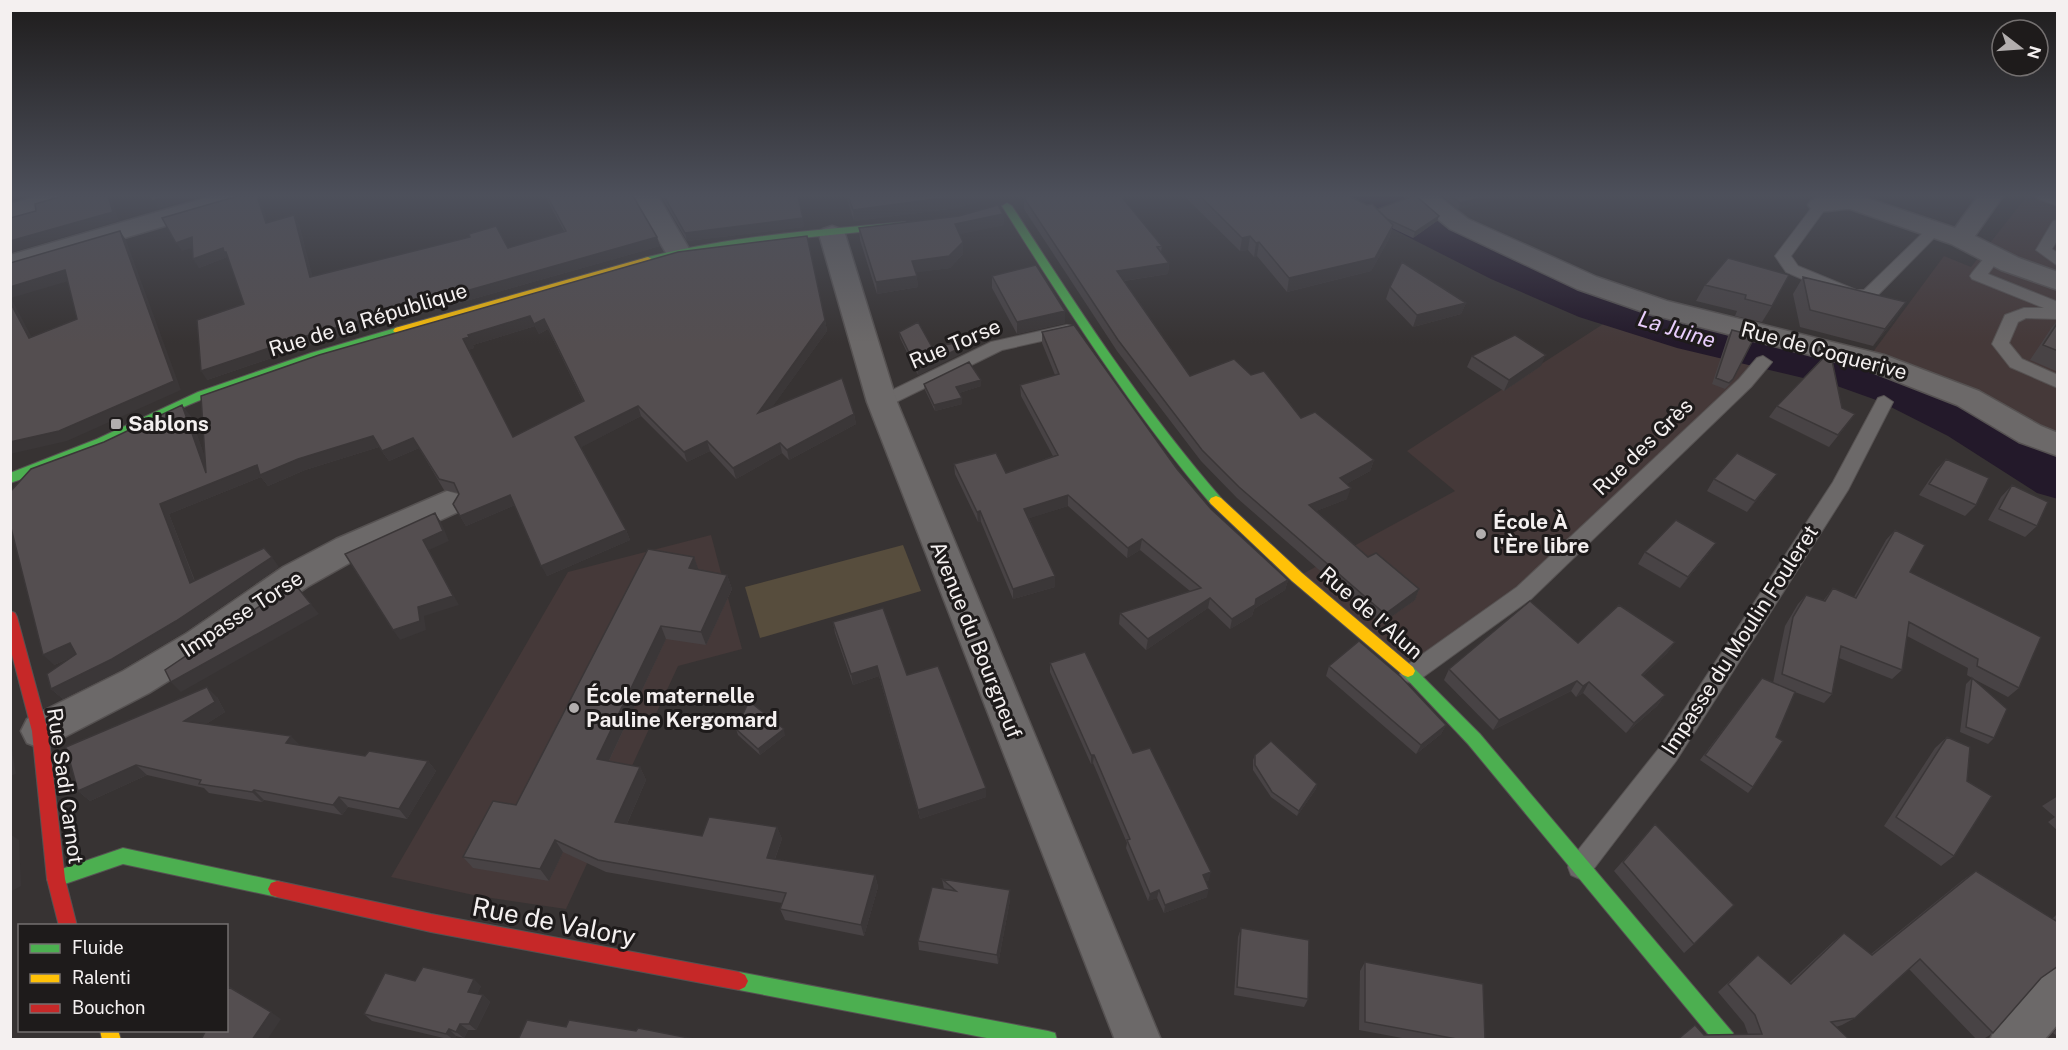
<svg xmlns="http://www.w3.org/2000/svg" width="2068" height="1050" viewBox="0 0 2068 1050" font-family="'Public Sans',sans-serif">
<style>
.built{fill:#453939}
.green{fill:#574d3d}
.lines{fill:none;stroke-linecap:round;stroke-linejoin:round}
.river{fill:#23192a;fill-rule:evenodd}
.lane-casing{stroke:#565252;stroke-width:2}
.street-casing{stroke:#565252;stroke-width:3}
.fast-casing{stroke:#565252;stroke-width:2}
.slow-casing{stroke:#565252;stroke-width:2}
.jam-casing{stroke:#565252;stroke-width:2}
.lane{fill:#6c6969;fill-rule:evenodd}
.street{fill:#6c6969;fill-rule:evenodd}
.fast{fill:#4caf50;fill-rule:evenodd}
.slow{fill:#ffc107;fill-rule:evenodd}
.jam{fill:#c62828;fill-rule:evenodd}
.wall{fill:#484345;fill-rule:evenodd}
.shaded-wall{fill:#3b3738}
.building{fill:#544e50;stroke:#3b3738;stroke-width:1.5;fill-rule:evenodd}
.poi-dot{fill:#b2aeae;stroke:#1e1b1b;stroke-width:2}
.labels{text-anchor:middle;stroke-width:6;stroke-linejoin:round;paint-order:stroke}
.street-label{font-size:21px;fill:#f4f0f0;stroke:#1e1b1b}
.poi-label{font-size:21px;font-weight:bold;fill:#f4f0f0;stroke:#1e1b1b;text-anchor:start}
.water-label{font-size:22px;font-style:italic;fill:#e9cefd;stroke:#1e1b1b}
.near-street-label{font-size:26px;fill:#f4f0f0;stroke:#1e1b1b}
</style>
<rect width="100%" height="100%" fill="#373333"/>
<path class="built" d="M2027,196h30v245l-187,-85 74,-100 27,11z
M1614,317l149,45 -239,231 -113,81 -114,-97 158,-86 -48,-40z
M711,535l14,53 7,1 -4,9 14,51 -64,17 -112,243 -88,-13 -87,-19 177,-305z"/>
<path class="green" d="M903,545l18,46 -161,47 -15,-51z"/>
<g class="lines">
<path class="river" d="M1341,196h61l124,61 91,36 82,26 139,30 56,16 72,30 92,53v51l-21,-6 -89,-57 -69,-35 -42,-15 -160,-38 -98,-31 -88,-38 -144,-73z"/>
<g class="lane-casing">
<path id="lane" d="M2036,196l22,1v9l-20,-7z
M1821,201l7,4 -37,51 7,10 58,24h8l65,-63 5,-2 8,5 -68,69h-26l-62,-27 -11,-16 41,-54z
M2058,220v19l-6,10 6,4v13l-22,-16 17,-29z
M1994,250l8,5 -14,19 70,28v17l-32,-1 -8,4 -9,21 13,16 36,16v13l-48,-21 -18,-23 13,-29 19,-7h20l-72,-29 -2,-3 2,-3 17,-21z
M1067,325l6,1 2,4 -2,4 -71,16 -114,56 -6,2 -9,-6 3,-4 115,-56z
M1763,356l9,6 -21,25 -220,212 -112,81 -8,3 -8,-3 -3,-6 3,-6 114,-81 222,-208 18,-21z
M1884,396l9,6 -45,88 -172,271 -87,114 -9,4 -9,-4 -3,-8 3,-8 89,-112 173,-265 45,-84z"/>
</g>
<g class="street-casing">
<path id="street" d="M38,196h41l-3,5 -66,18v-15z
M212,196h40l-3,5 -239,71v-17z
M633,196h25l33,56 -4,6 -9,2 -9,-2z
M1410,196h28l30,23 129,58 70,24 217,54 95,36 62,35 17,7v23l-39,-14 -62,-37 -92,-36 -216,-55 -72,-25 -127,-60z
M1821,196h40l94,32 23,-32h25l-28,40 44,22 39,14v18l-57,-20 -50,-26 -101,-35c-13,-1 -25,5 -38,1l-4,-5 4,-5z
M832,226l9,3 4,5 52,168 264,638h-46l-248,-638 -48,-168 4,-5z
M447,491l11,3 5,9 -5,9 -98,45 -53,30 -94,66 -64,40 -96,50 -13,5 -13,-5 -6,-12 6,-12 96,-48 64,-38 96,-66 53,-28z
M2058,967v57l-14,16h-54c12,-28 40,-62 68,-73z"/>
</g>
<g class="fast-casing">
<path id="fast" d="M1007,203l5,3c65,101 130,201 209,292l2,3 -2,3h-10c-79,-93 -144,-195 -209,-298z
M905,222l5,3 -1,2 -166,17 -95,19 -5,-3 1,-2c86,-22 173,-28 261,-36z
M399,327l4,1v6c-65,19 -132,39 -195,63 -67,26 -129,64 -198,86v-10l87,-34 101,-47 113,-39z
M1408,665l5,2 67,67 253,299 2,7h-22l-245,-296 -65,-69 -2,-4 2,-4z
M123,848l154,33 6,2 3,6 -3,6 -6,2 -154,-33 -67,23 -6,-2 -3,-6 3,-6z
M739,972l309,59 7,2 2,7h-60l-258,-50 -6,-3 -3,-6 3,-6z"/>
</g>
<g class="slow-casing">
<path id="slow" d="M648,257l5,3 -1,2 -253,73 -6,-4 2,-3z
M1216,496l5,2 81,75 111,94 2,4 -2,4 -5,2 -5,-2 -111,-94 -81,-77 -2,-3 2,-3z
M100,1030h18l3,10h-19z"/>
</g>
<g class="jam-casing">
<path id="jam" d="M10,611l5,2 2,4 31,114 17,148 12,47h-18l-12,-47 -15,-148 -22,-84z
M277,881l154,33 308,58 6,3 3,6 -3,6 -6,3 -308,-58 -154,-35 -6,-2 -3,-6 3,-6z"/>
</g>
<use href="#lane" class="lane"/>
<use href="#street" class="street"/>
<use href="#fast" class="fast"/>
<use href="#slow" class="slow"/>
<use href="#jam" class="jam"/>
</g>
<path class="wall" d="M545,196h88l27,50 -356,101 -97,33 37,-76 -15,-43 -2,-4 -28,11 -7,-20 -10,3 86,-28 31,1 13,52 196,-28 56,-17z
M661,196h137l6,31 -117,14z
M846,196h150l-39,12 -103,13z
M1184,196h165l18,9 10,4 62,7 -2,5 -24,17 -21,-10 -3,11 -18,32 -84,21 -30,-36 -3,1 -6,-7 -8,1z
M1442,196h58l-1,3 -41,10z
M1024,198l138,48 -1,6 8,11 -1,11 -44,7 66,95 111,42 73,42 -4,11 -24,13 1,15 -31,12 52,46 51,32 -4,11 -34,24 -144,-126 -36,-37 -84,-110 -93,-142z
M1003,214l1,11 -45,9 4,20 -13,14 -34,4 2,15 -41,7 -17,-54 -1,-12z
M678,252l147,68 2,11 -55,76 82,7 2,10 -67,36 -7,-7 -46,26 -26,-28 -23,11 -46,-46 -60,31 45,83 4,10 -83,36 -32,-71 -49,21 -13,-22 6,-10v-1l-15,-3 -25,-42 -30,13 -10,-14 -74,23 -37,16 -7,-9 -92,37 26,67 84,-14 -93,64 -64,38 -59,30 -12,-10 19,-31 -16,7 136,-250 15,43zM535,326l4,8 9,-5 35,72 -70,36 -45,-87 6,-2 -1,-3z
M1728,258l44,48 -10,16 -27,-6 2,-5 -41,-10 9,-16z
M992,276l73,35v12l-48,11 -25,-46z
M1803,277l91,43 -21,26 -73,-19 -7,-33z
M1390,287l76,16 -5,11 -48,13 -27,-28z
M2058,320v52l-28,-12 22,-33z
M1732,330l1,49 -4,6 -4,4 -13,-5 16,-48z
M899,332l33,15 28,7 -42,21 -18,-37z
M1042,332l135,137 34,40 77,71 -3,10 -31,19 -2,7 -22,13 -22,-21 -62,42 -27,-26 1,-11 70,-22 -50,-41 -13,8 -59,-52 -39,12 26,58v11l-42,12 -32,-77h-3l-23,-48 -1,-10 52,9 47,-17 -32,-60 -1,-11 35,-10 -13,-32z
M1472,356l69,10 -37,25 -37,-24z
M924,384l57,2 -22,7 3,11 -27,7 -10,-21z
M1777,406l65,2 4,18 -17,21 -60,-30z
M1946,459l30,46 -11,11 -46,-21 17,-25z
M1714,479l55,6 -22,27 -40,-21z
M2012,485l25,41 -12,11 -37,-17 13,-23z
M1895,530l15,42 109,116 -11,9 -36,-19 22,60 -6,6 -28,-12 6,-48 6,-6 -5,-3 1,-7 -61,-32 -5,34 -10,9 -53,-21 -7,36 -8,9 -29,-11 -42,95 -5,6 -48,-33 62,-82 11,5 12,-57 13,-22 8,-9 17,6 10,-13 21,9 32,-57z
M1645,552l63,2 -28,34 -42,-24z
M694,557l4,12 29,6 5,14 -26,56 -40,-6 -57,122 31,6 6,13 -19,44 75,12 75,-9 5,12 -7,20 100,16 3,12 -14,49 -79,-16 -5,-11 2,-6 -176,-31 -43,-20 -14,29 -76,-13 -10,-11 53,-52z
M833,622l74,53 79,122 -66,22 -41,-143 -26,9 -18,-52z
M1675,642l-8,11 -24,23 22,19 -8,11 -31,27 -43,-40 -7,4 -5,-6 -78,39 -49,-50 5,-11 129,-26z
M1050,663l83,90 76,127 -3,1 1,16 -43,16 -7,-15 -9,3 -22,-53 1,-5 -34,-80 -2,1 -41,-92z
M1329,666l117,59 -5,9 -25,20 -90,-78z
M217,697l8,15 -19,12 94,21 65,11 63,5 8,10 -29,48 -59,-12 -6,8 -78,-15 -2,2 -53,-9 -5,-5 -57,-13 -57,26 -12,-10z
M736,729l49,6 -25,20 -22,-20z
M1947,737l7,119 -13,10 -57,-40 51,-78z
M1255,755l62,29 -1,5 -19,27 -26,-19 -18,-27v-10z
M2058,796v35l-10,-9 7,-5 -13,-11z
M1655,824l39,120 -10,9 -70,-82z
M1976,871l76,48 6,-6v53l-17,12 -48,55 -11,7h-5l-68,-71 -54,49 -13,7 -6,2 14,13 -146,-5 44,-1 -4,-11 -26,-31 30,-28 10,-9 31,28 44,-41 11,-9 27,21 92,-74z
M942,879l68,11v10l-12,64 -79,-14 -1,-9 26,-52z
M1241,928l67,71 -4,8 -70,-12 4,-58z
M1365,962l120,78h-72l-54,-10 1,-59z
M415,981l66,5 -4,8 6,1 7,7 -14,28h-8l-4,8 -8,-2 -2,4h-2l-80,-19 -8,-7z
M2058,1027v10l-5,-4z"/>
<path class="shaded-wall" d="M108,196h3l8,25 -109,32v-12z
M167,196h36l-45,13 -6,-8z
M257,196h2l12,36 -5,-9z
M958,196h38l-39,12 -103,13 -1,-11z
M1487,196h13l-1,3 -41,10 2,-6z
M1003,214l1,11 -48,10 -1,-11z
M294,215l5,9 16,62 -5,-9z
M1439,216l-2,5 -24,17 2,-6z
M803,218l1,9 -117,14 -2,-8z
M1393,225l-4,14 -18,32 -84,21 2,-14z
M120,231l6,9 55,150 -114,51 -57,13v-12l49,-11z
M1250,236l-2,14 -8,1 2,-13z
M192,237l6,9 -16,5 -6,-8z
M657,237l3,9 -356,101 -97,33 -6,-9 98,-33z
M963,242v12l-13,14 -37,5 -1,-12z
M1259,242l-2,14 -3,1 2,-14z
M223,248l3,4 4,9 -3,-4 -28,11 -6,-9z
M1169,263l-1,11 -52,8 1,-11z
M65,270l7,10 -61,18 26,49 -8,-9 -19,-36v-15z
M917,276l1,11 -41,7 -1,-12z
M1906,302l-12,18 -21,26 12,-17z
M1466,303l-5,11 -48,13 4,-12z
M1065,311v12l-48,11v-12z
M530,316l5,10 -62,19 1,3 -6,2 -5,-11 5,-4z
M544,319l4,10 -9,5 -5,-10z
M825,320l2,11 -67,93 -2,-11z
M960,348v6l-42,21 -1,-6z
M1546,355l-5,11 -37,25 5,-11z
M981,380v6l-25,8v-7z
M962,398v6l-27,7 -1,-6z
M182,405l8,10 24,67 43,-17 41,-6 75,-23 6,11 -74,23 -37,16 -7,-9 -92,37 30,79 -9,-10 -30,-79 46,-31z
M638,406l3,10 -61,32 -5,-11z
M854,414l2,10 -67,36 -2,-10z
M413,438l6,10 -30,13 -7,-10z
M707,441l3,10 -23,11 -3,-10z
M780,443l2,10 -46,26 -3,-11z
M1374,460l-4,11 -33,18 3,-11z
M1777,474l-8,11 -22,27 8,-11z
M1351,488l-4,11 -41,16 3,-10z
M510,495l5,10 -49,21 -6,-10z
M1068,495v11l-44,14v-11z
M980,511l1,11h-3l-1,-10z
M435,513l6,9 8,19 -20,9 30,55 -35,11 2,14 -26,10 -7,-10 25,-23 5,-67z
M626,530l4,10 -83,36 -6,-10z
M1142,539l-2,11 -13,8 1,-10z
M1716,543l-8,11 -28,34 8,-11z
M272,557l7,10 -93,64 -64,38 -59,30 -12,-10z
M694,557l5,14 -10,-3z
M727,575l5,14 -26,56 -5,-13z
M1055,576v11l-42,12v-10z
M1288,580l-3,10 -31,19 -2,7 -22,13 2,-10 24,-20z
M1419,589l-4,11 -34,24 4,-10z
M1210,598l-2,10 -62,42 2,-11z
M311,604l8,10 -138,78 -10,-10z
M661,626l5,13 -62,132 -7,-12z
M1675,642l-8,11 -33,32 8,-10z
M70,643l11,10 -27,12 -11,-10z
M877,666l2,10 -26,9 -2,-11z
M1577,681l-6,10 -78,39 6,-10z
M1589,682l-6,11 -7,4 7,-11z
M207,687l10,10 8,15 -30,19 -11,-10z
M1665,695l-8,11 -31,27 8,-10z
M1446,725l-5,9 -25,20 5,-9z
M784,729l1,6 -25,20 -2,-6z
M291,736l10,10 -15,-3z
M10,737l6,37 -6,2z
M1091,755h3l-1,8 -2,1z
M428,761l8,10 -29,48 -8,-10z
M136,765l11,10 -57,26 -12,-10z
M640,767l6,13 -24,55 -7,-13z
M1317,784l-1,5 -19,27 2,-5z
M986,788v9l-66,22 -2,-9z
M254,790l10,10 -2,2 -10,-10z
M339,797l9,10 -6,8 -9,-10z
M777,827l5,12 -11,30 -4,-11z
M10,834l9,6 2,46 -11,6z
M555,840l8,12 -14,29 -9,-12z
M1211,872l-2,8 -8,3 2,-8z
M875,875l3,12 -14,49 -3,-11z
M1209,889l-2,8 -43,16 1,-8z
M1010,890v10l-12,64 -1,-9z
M1159,890l-2,8 -9,3 2,-7z
M474,979l7,7 -6,13 -7,-7z
M483,995l7,7 -14,28 -7,-6z
M271,1012l10,7 -14,21h-15z
M460,1024l8,6 -4,8 -8,-6z
M449,1029l7,7 -2,4 -8,-6z"/>
<path class="building" d="M62,196h46l5,16 -103,29v-23l26,-7 -1,-7z
M150,196h17l-15,5z
M238,196h19l9,27 28,-8 16,62 160,-40 -1,-3 27,-8 12,22 58,-17 -19,-35h86l24,41 -358,101 -98,33 -4,-51 47,-16 -18,-52h-2l-1,-4 -30,11 -1,-22 -16,6 -14,-25z
M664,196h134l5,22 -118,15z
M848,196h110l-105,14z
M1031,196h90l41,50 -5,1 12,16 -52,8 73,105 44,-17 17,16 13,-4 37,47 14,-6 59,48 -34,18 11,10 -42,17 59,52 8,-4 43,36 -34,25 -146,-127 -37,-37 -84,-110 -94,-142z
M1200,196h149l18,9 5,-1 21,21 -18,33 -86,20 -30,-36 -3,1 -6,-7 -8,2z
M1413,196h3l23,20 -24,16 -28,-13 -10,-10z
M1452,196h35l-27,7z
M998,205l5,9 -48,10 8,18 -14,14 -37,5 5,15 -41,6 -17,-54 100,-12z
M120,231l54,150 -115,50 -49,11v-140l19,36 48,-19 -12,-49 -55,17v-24z
M807,236l18,84 -67,93 84,-35 12,36 -67,36 -7,-7 -47,25 -26,-27 -23,11 -46,-46 -63,31 51,93 -85,36 -31,-71 -50,21 -7,-12 6,-10 -5,-11 -15,-4 -26,-41 -31,13 -9,-15 -75,23 -38,16 -3,-10 -97,39 30,79 74,-35 8,9 -96,64 -64,38 -61,30 -4,-15 29,-20 -6,-11 -27,12 -33,-131v-32l21,-23 73,-27 78,-37 24,68 -5,-77 118,-41 359,-103zM530,316l4,8 10,-5 40,82 -71,36 -50,-98 6,-2 -1,-2z
M1728,258l61,17 -17,31 -27,-7 1,-4 -41,-10z
M1402,262l64,41 -49,12 -27,-28z
M1036,265l29,46 -48,11 -25,-46z
M1803,277l103,25 -21,27 -75,-19z
M918,322l14,25 24,-4 4,5 -43,21 -18,-37z
M2058,322v29l-15,-6z
M1074,325l103,144 34,40 77,71 -32,19 -1,6 -23,14 -22,-21 -62,41 -28,-26 81,-25 -59,-49 -14,9 -60,-53 -44,14 31,67 -42,13 -33,-78 -3,1 -23,-48 42,-11 10,20 52,-18 -38,-70 39,-11 -17,-42z
M1732,330l23,6 -22,43 -4,4 -13,-5z
M1515,335l31,20 -37,25 -37,-24z
M1830,351l12,57 13,6 -17,21 -61,-29z
M969,362l12,18 -25,7 6,11 -28,7 -10,-21z
M1737,453l40,21 -22,27 -41,-22z
M1946,459l43,19 -13,27 -47,-21z
M2012,485l36,17 -11,24 -38,-17z
M435,513l8,18 -20,9 30,56 -35,11 2,14 -27,9 -48,-76z
M1676,520l40,23 -28,34 -43,-25z
M1895,530l30,15 -15,27 131,65 -22,51 -42,-22 1,-7 -69,-37 -7,48 -61,-24 -9,48 -50,-20 11,-57 13,-22 19,6 8,-13 23,10z
M648,549l46,8 -5,11 38,7 -26,57 -40,-6 -64,133 43,8 -25,55 87,14 7,-19 68,10 -10,31 108,17 -14,50 -81,-16 6,-16 -188,-33 -43,-20 -15,29 -77,-12 30,-56 23,4z
M294,583l17,21 -140,78 -6,-12z
M1530,601l48,42 41,-38 56,37 -33,33 23,20 -31,28 -45,-41 -6,4 -6,-5 -78,39 -50,-51z
M883,608l24,67 31,-9 48,122 -68,22 -41,-144 -26,8 -18,-52z
M1359,641l42,36 45,48 -25,20 -92,-79z
M1085,652l48,101 17,-5 61,124 -8,3 6,14 -44,16 -6,-15 -9,4 -23,-54 3,-1 -36,-84h-3l-41,-92z
M1762,678l33,14 -19,45 7,4 -30,46 -48,-32z
M1972,678l35,31 -13,29 -28,-11z
M207,687l8,15 -31,19 107,15 -5,7 79,13 4,-5 59,10 -29,48 -60,-12 -6,8 -79,-15 -2,2 -53,-8 2,-4 -65,-15 -58,26 -12,-44z
M749,701l35,28 -26,20 -22,-20z
M1947,737l23,10 -3,34 25,15 -38,60 -58,-39z
M1271,741l46,43 -18,27 -27,-19 -17,-27v-10z
M1655,824l79,81 -40,39 -71,-82z
M1976,871l80,50 2,-1v46l-17,12 -48,55 -73,-74 -65,59 -24,4 19,18h-173l18,-15 9,10 58,-1 -7,-19 -27,-31 30,-29 33,29 53,-51 28,22z
M942,879l68,11 -13,65 -79,-14 14,-54 24,4z
M1241,928l68,12 -1,59 -71,-12z
M1365,962l118,22 2,56h-23l-97,-18z
M423,967l51,12 -6,13 15,3 -14,29h-9l-4,8 -7,-3 -3,5 -82,-20 21,-41 30,8z
M229,987l42,25 -19,28h-51l5,-10h20v-39z
M527,1020l39,7 3,-7 67,11 2,-3 61,12h-181z"/>
<linearGradient id="sky" x2="0" y2="1"><stop stop-color="#1e1c1c"/><stop offset="0.57" stop-color="#4d505b"/><stop offset="1" stop-color="#4d505b" stop-opacity="0"/></linearGradient>
<rect width="2068" height="343" fill="url(#sky)"/>
<g class="poi-dot">
<rect x="110" y="418" width="12" height="12" rx="3"/>
<circle cx="1481" cy="534" r="6"/>
<circle cx="574" cy="708" r="6"/>
</g>
<g class="labels">
<g class="street-label">
<text transform="translate(368 320) rotate(-17)" y="7">Rue de la République</text>
<text transform="translate(955 344) rotate(-23)" y="7">Rue Torse</text>
<text transform="translate(1824 351) rotate(15)" y="7">Rue de Coquerive</text>
<text transform="translate(1643 447) rotate(-44)" y="7">Rue des Grès</text>
<text transform="translate(1371 613) rotate(41)" y="7">Rue de l'Alun</text>
<text transform="translate(242 614) rotate(-33)" y="7">Impasse Torse</text>
<text transform="translate(976 640) rotate(68)" y="7">Avenue du Bourgneuf</text>
<text transform="translate(1740 640) rotate(-57)" y="7">Impasse du Moulin Fouleret</text>
<text transform="translate(65 786) rotate(82)" y="7">Rue Sadi Carnot</text>
</g>
<g class="poi-label">
<text x="128" y="431">Sablons</text>
<text x="1493" y="529">École À<tspan x="1493" dy="24">l'Ère libre</tspan></text>
<text x="586" y="703">École maternelle<tspan x="586" dy="24">Pauline Kergomard</tspan></text>
</g>
<g class="water-label">
<text transform="translate(1677 329) rotate(17)" y="8">La Juine</text>
</g>
<g class="near-street-label">
<text transform="translate(554 922) rotate(11)" y="9">Rue de Valory</text>
</g>
</g>
<rect width="2068" height="1050" fill="none" stroke="#f4f0f0" stroke-width="24"/>
<rect x="18" y="924" width="210" height="108" fill="#1e1b1b" stroke="#747070" stroke-width="1.5"/>
<rect x="30" y="944" width="30" height="9" fill="#4caf50" stroke="#747070" stroke-width="1.5"/>
<text x="72" y="954" font-size="18" fill="#f4f0f0">Fluide</text>
<rect x="30" y="974" width="30" height="9" fill="#ffc107" stroke="#747070" stroke-width="1.5"/>
<text x="72" y="984" font-size="18" fill="#f4f0f0">Ralenti</text>
<rect x="30" y="1004" width="30" height="9" fill="#c62828" stroke="#747070" stroke-width="1.5"/>
<text x="72" y="1014" font-size="18" fill="#f4f0f0">Bouchon</text>
<g transform="translate(2020 48) rotate(107)"><circle r="28" fill="#1e1b1b" stroke="#747070" stroke-width="1.5"/>
<path d="M0-4.5L10 22L0 15L-10 22Z" fill="#b2aeae"/>
<text y="-9" font-size="16" font-weight="bold" text-anchor="middle" fill="#f4f0f0">N</text>
</g>
</svg>
